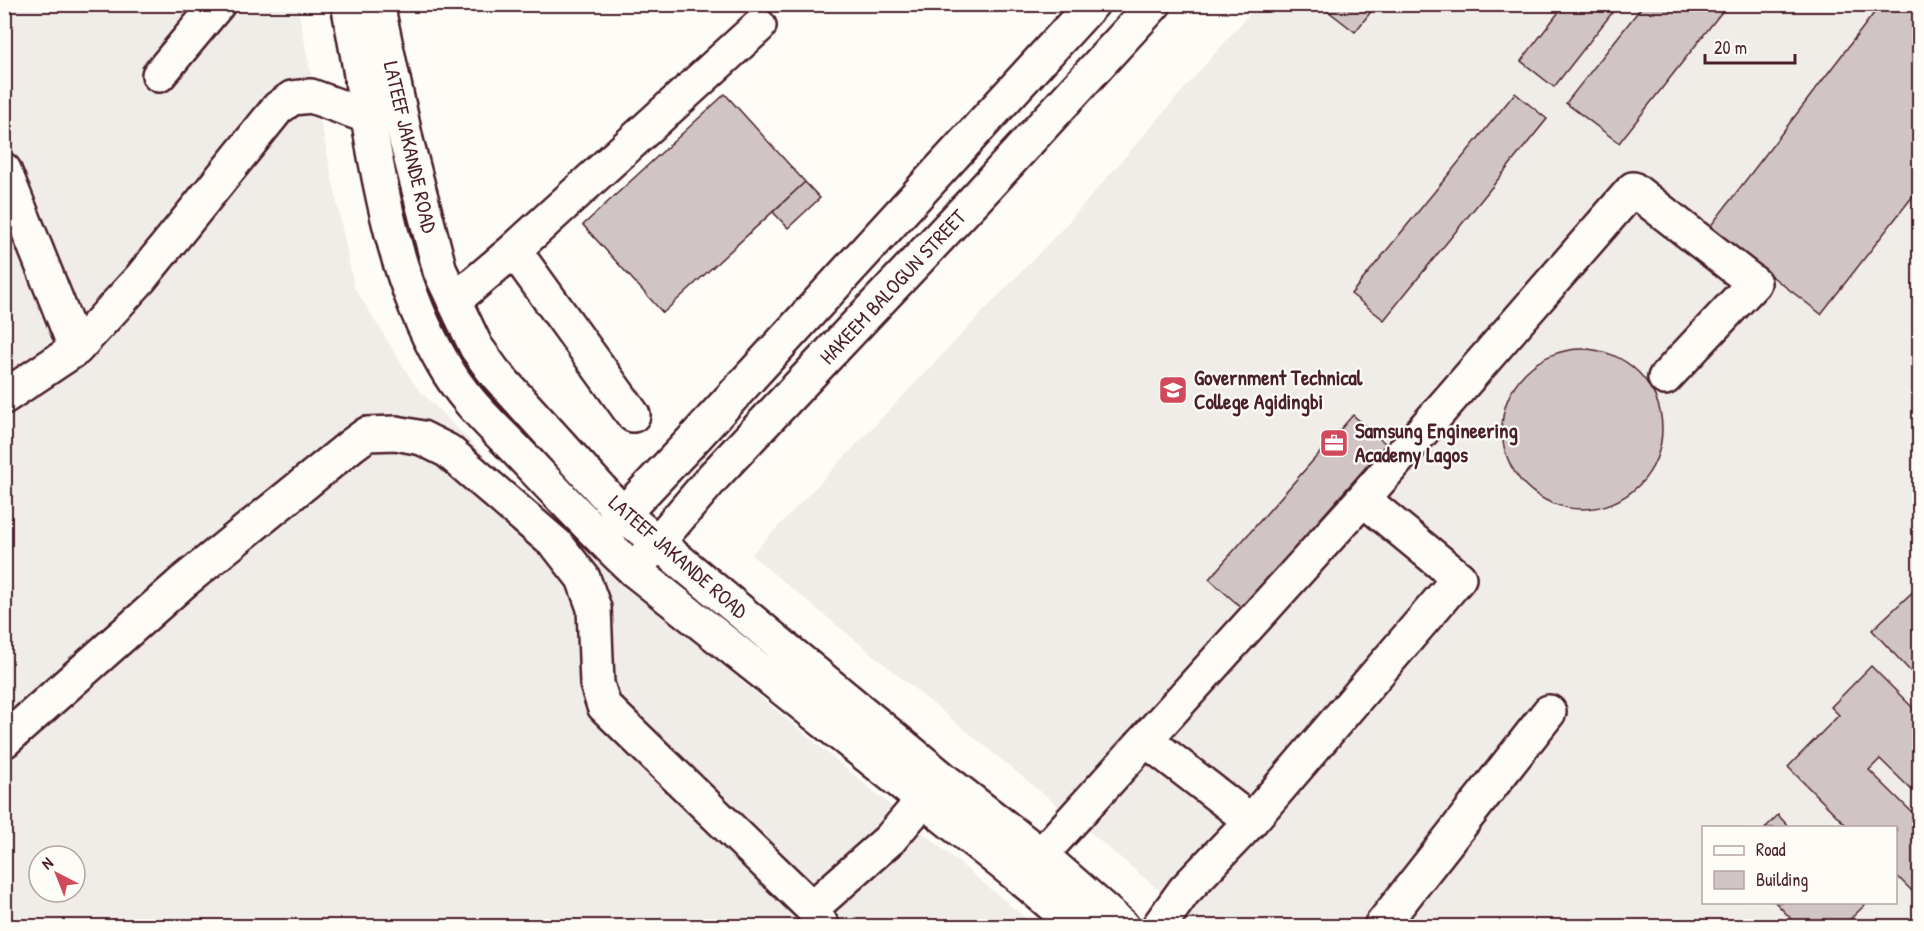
<svg xmlns="http://www.w3.org/2000/svg" width="1924" height="931" viewBox="0 0 1924 931" font-family="'Patrick Hand',sans-serif">
<style>
.built{fill:#f0ece8;fill-rule:evenodd}
.building{fill:#d0c5c4;stroke:#4a1f2b;stroke-width:1.5}
.lines{fill:none;stroke-linecap:round;stroke-linejoin:round}
.minor-casing{stroke:#4a1f2b;stroke-width:38}
.major-casing{stroke:#4a1f2b;stroke-width:38}
.minor{stroke:#fdfcf7;stroke-width:33}
.major{stroke:#fdfcf7;stroke-width:33}
.labels{text-anchor:middle;stroke-width:4.5;stroke-linejoin:round;paint-order:stroke}
.street-label{font-size:21px;fill:#4a1f2b;stroke:#fdfcf7}
.poi-label{font-size:21px;font-weight:bold;fill:#4a1f2b;stroke:#fdfcf7;text-anchor:start}
</style>
<rect width="100%" height="100%" fill="#fdfcf7"/>
<filter id="ink" filterUnits="userSpaceOnUse"><feTurbulence type="fractalNoise" baseFrequency=".0167" numOctaves="2"/><feDisplacementMap in="SourceGraphic" scale="12" xChannelSelector="R" yChannelSelector="G"/><feConvolveMatrix kernelMatrix="1 2 1 2 8 2 1 2 1" color-interpolation-filters="sRGB"/></filter>
<g filter="url(#ink)">
<path class="built" d="M5,4l292,1 57,282 62,100 137,137 482,402h-1030zM39,856h36v36h-36z
M1257,5h662v921h-717l-134,-112 -317,-259 315,-330zM1704,828h192v74h-192z"/>
<path class="building" d="M1319,4h58l-22,28z
M1565,4h54l-65,83 -33,-26z
M1644,4h84l-109,139 -53,-40z
M1881,4h39v183l-99,127 -112,-86z
M1515,93l32,26 -163,201 -33,-26z
M725,94l80,88 -142,131 -80,-88z
M805,182l15,16 -32,30 -15,-16z
M1502 429a80 80 0 1 1 160 0a80 80 0 1 1-160 0Z
M1353,415l33,29 -144,164 -33,-29z
M1919,586l1,77 -9,9 -39,-42z
M1871,666l49,49v83l-40,-39 -11,11 51,50v79l-24,-24v-47h-47l-61,-61 51,-52 -8,-8z
M1778,815l12,13h-25z
M1775,902h88l2,3 -22,21h-45z"/>
<g class="lines">
<g class="minor-casing">
<path id="minor" d="M159,75l59,-71
M4,170l72,179
M514,250l119,165
M454,301l60,-51 245,-224
M4,397l72,-48 64,-70 138,-171 14,-10 19,-2 58,21
M603,535l86,-91 403,-440
M634,570l80,-94 265,-281 175,-191
M1146,740l105,81
M4,741l179,-159 169,-137 15,-11 29,-1 26,5 26,13 110,95 25,32 11,30 3,76 7,22 208,202 10,18
M1041,855l322,-356 270,-310 121,94 -89,95
M812,908l78,-69 33,-39
M1159,926l25,-35 67,-70 208,-243 -96,-79
M1381,926l168,-214"/>
</g>
<g class="major-casing">
<path id="major" d="M348,4c25,122 32,250 95,359 19,35 49,62 76,90 38,40 75,80 115,117l387,308 56,48
M377,4l29,136 34,131 36,76 18,25 129,142 320,265 98,76 81,71"/>
</g>
<use href="#minor" class="minor"/>
<use href="#major" class="major"/>
</g>
</g>
<defs>
<g id="school-square" transform="scale(1.5)"><rect x="-9" y="-9" width="18" height="18" rx="4" fill="#d1495b" stroke="#fdfcf7"/><path d="M0-5L7-2L0 1L-7-2ZM-4 1L0 2.5L4 1V4Q0 6-4 4Z" fill="#fff"/></g>
<g id="office-square" transform="scale(1.5)"><rect x="-9" y="-9" width="18" height="18" rx="4" fill="#d1495b" stroke="#fdfcf7"/><path d="M-6-3h4V-5.5h4V-3h4V5H-6ZM-1-4.5V-3h2v-1.5ZM-6 0V1H6V0Z" fill="#fff"/></g>
</defs>
<g fill-rule="evenodd">
<use href="#school-square" x="1173" y="390"/>
<use href="#office-square" x="1334" y="443"/>
</g>
<g class="labels">
<g class="street-label">
<text transform="translate(410 147) rotate(77)" y="7">LATEEF JAKANDE ROAD</text>
<text transform="translate(893 287) rotate(-47)" y="7">HAKEEM BALOGUN STREET</text>
<text transform="translate(678 557) rotate(41)" y="7">LATEEF JAKANDE ROAD</text>
</g>
<g class="poi-label">
<text x="1194" y="385">Government Technical<tspan x="1194" dy="24">College Agidingbi</tspan></text>
<text x="1355" y="438">Samsung Engineering<tspan x="1355" dy="24">Academy Lagos</tspan></text>
</g>
</g>
<rect width="1924" height="931" fill="none" stroke="#fdfcf7" stroke-width="24"/>
<rect x="12" y="12" width="1900" height="907" fill="none" stroke="#4a1f2b" stroke-width="2" filter="url(#ink)"/>
<rect x="1702" y="826" width="195" height="78" fill="#fdfcf7" stroke="#b5a4a5" stroke-width="1.5"/>
<rect x="1714" y="846" width="30" height="9" fill="#fdfcf7" stroke="#b5a4a5" stroke-width="1.5"/>
<text x="1756" y="856" font-size="18" fill="#4a1f2b">Road</text>
<rect x="1714" y="871" width="30" height="18" fill="#d0c5c4" stroke="#b5a4a5" stroke-width="1.5"/>
<text x="1756" y="886" font-size="18" fill="#4a1f2b">Building</text>
<g transform="translate(57 874) rotate(318)"><circle r="28" fill="#fdfcf7" stroke="#b5a4a5" stroke-width="1.5"/>
<path d="M0-4.5L10 22L0 15L-10 22Z" fill="#d1495b"/>
<text y="-9" font-size="16" font-weight="bold" text-anchor="middle" fill="#4a1f2b">N</text>
</g>
<path d="M1705 54v9h90v-9" fill="none" stroke="#4a1f2b" stroke-width="3"/>
<text x="1714" y="54" font-size="18" fill="#4a1f2b" stroke="#fdfcf7" stroke-width="4.5" paint-order="stroke">20 m</text>
</svg>
